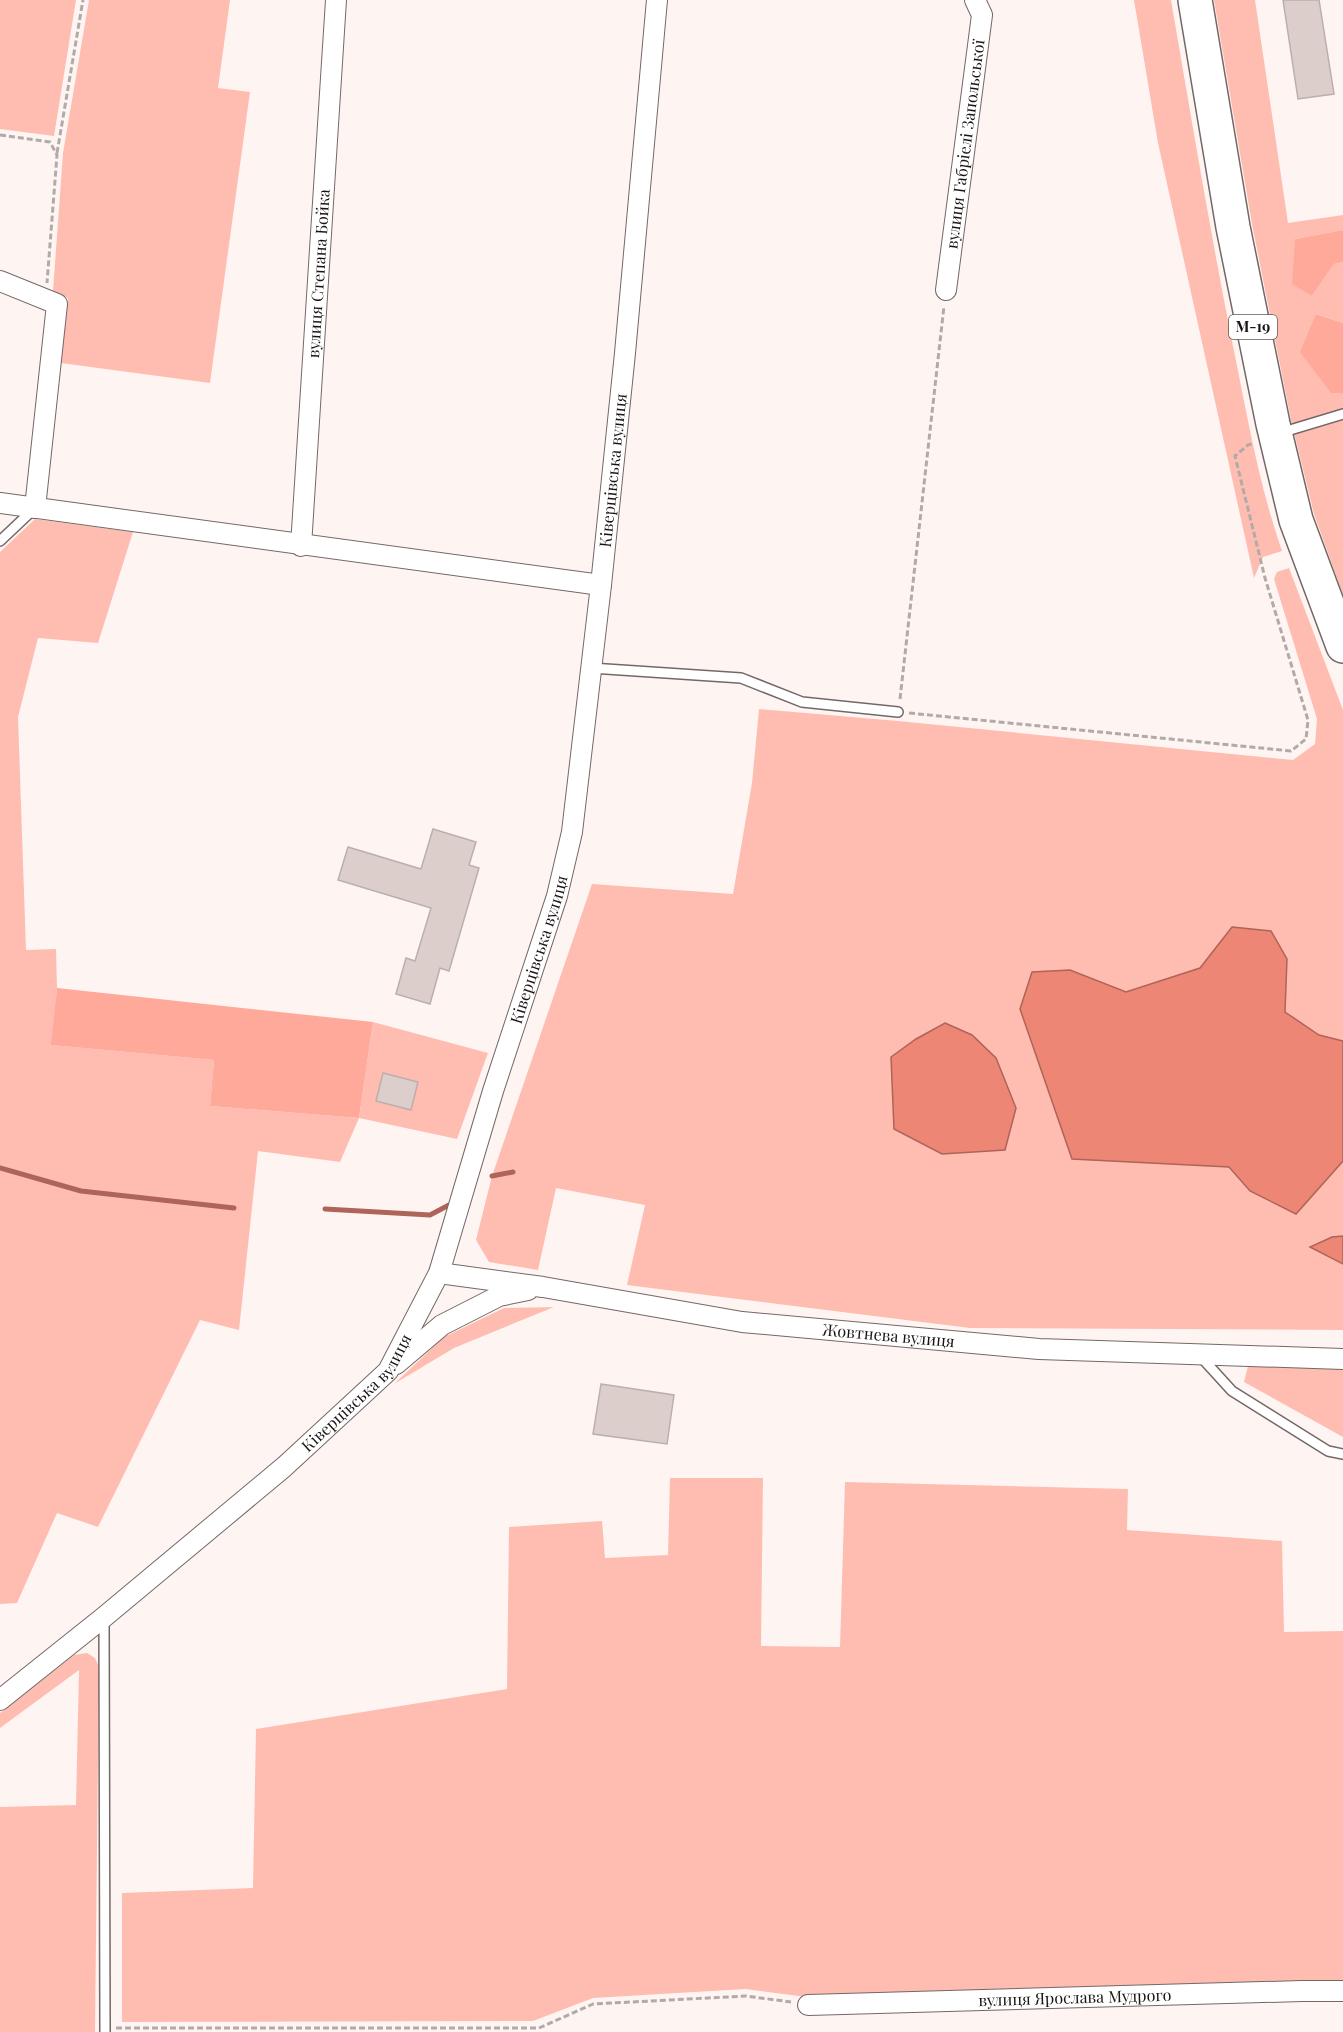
<svg xmlns="http://www.w3.org/2000/svg" width="1343" height="2032" viewBox="0 0 1343 2032" font-family="'Playfair Display',serif">
<style>
.green{fill:#ffbdb1;fill-rule:evenodd}
.forest{fill:#fea99a}
.water{fill:#ed8675;stroke:#ae6458;stroke-width:1.5}
.lines{fill:none;stroke-linecap:round;stroke-linejoin:round}
.stream{stroke:#ae6458;stroke-width:5}
.building{fill:#dccecb;stroke:#bcaeac;stroke-width:1.5}
.lane-casing{stroke:#746866;stroke-width:12}
.street-casing{stroke:#746866;stroke-width:22}
.highway-casing{stroke:#746866;stroke-width:36}
.path{stroke:#b2aaa8;stroke-width:3;stroke-dasharray:6 3;stroke-linecap:butt}
.lane{stroke:#fff;stroke-width:9}
.street{stroke:#fff;stroke-width:20}
.highway{stroke:#fff;stroke-width:33}
.labels{text-anchor:middle;stroke-width:4.5;stroke-linejoin:round;paint-order:stroke}
.shield{fill:#fff;stroke:#5f5b5a;stroke-width:1.5}
.shield-label{font-size:15px;font-weight:bold;fill:#1a1514}
.street-label{font-size:16px;fill:#1a1514;stroke:#fff}
</style>
<rect width="100%" height="100%" fill="#fef5f3"/>
<path class="green" d="M0,0h76l-22,136 -54,-7z
M89,0h141l-12,88 32,4 -40,291 -149,-20 7,-65 -15,-7 10,-138z
M1134,0h37c20,116 39,231 62,346 14,69 26,139 49,205l-19,6 -9,21 -96,-435z
M1214,0h41l33,223 55,-8v15l-48,9 17,57 22,-32 9,-2v61l-27,-9 15,79 12,1v201l-29,-81 -23,-94 -39,-196z
M35,519l98,13 -35,111 -60,-5 -20,79 8,233 30,-1 1,39 -5,57 162,15 -4,46 149,12 14,-96 115,31 -31,86 -98,-21 -19,44 -82,-11 -19,179 -39,-10 -102,207 -41,-14 -40,90 -17,1v-1052z
M1289,568l54,142v331l-24,-6 -34,-23 2,-53 -55,-32 -32,41 -74,24 -56,-22 2,189 157,8 21,24 46,23 47,-53v75l-11,1 -21,10 32,17v66l-373,-2 -343,-43 18,-80 -89,-17 -18,82 -49,-8 -13,-22 16,-64 100,-292 141,10 19,-111 7,-74 139,12 395,39 22,-16 2,-25 -43,-140 3,-7zM945,1023l27,12 -81,22 25,-18z
M554,1307l-100,41 -60,36 50,-47 60,-29z
M1248,1366l95,2v69l-99,-55z
M670,1478h93l-2,168 79,1 5,-165 283,7 -1,41 155,11 2,91 59,-1v356l-537,10 -60,-8 -153,9 -60,23 -411,1v-129l131,-5 3,-159 251,-40 2,-162 93,-6 3,37 63,-3z
M87,1653l8,5 4,9 -4,365h-95v-225l76,-2 3,-135 -79,58v-15l74,-58z"/>
<path class="forest" d="M1343,230v32l-9,2 -22,32 -20,-12 3,-45z
M1316,314l27,9v71l-12,-1 -31,-41z
M57,988l316,34 -14,96 -149,-12 4,-46 -163,-15z"/>
<path class="water" d="M1232,927l39,4 16,28 -2,53 34,23 24,6v120l-47,53 -46,-23 -21,-24 -157,-8 -52,-150 12,-37 38,-2 56,22 74,-24z
M945,1023l27,12 24,23 20,50 -11,42 -63,4 -48,-25 -3,-72 25,-18z
M1343,1236v28l-33,-17 22,-10z"/>
<g class="lines">
<path class="stream" d="M0,1168l81,23 153,17
M492,1176l21,-4
M325,1209l105,6 19,-10"/>
</g>
<path class="building" d="M1283,0h36l15,94 -36,5z
M433,829l43,13 -7,23 10,3 -30,103 -9,-3 -10,36 -34,-10 10,-36 9,3 16,-53 -93,-28 10,-33 73,22z
M383,1073l35,9 -7,28 -35,-9z
M601,1384l73,11 -7,49 -74,-10z"/>
<g class="lines">
<g class="lane-casing">
<path id="lane" d="M1280,433l63,-19
M0,541l35,-33
M591,668l150,10 61,24 96,10
M1201,1357l31,34 96,60 15,3
M104,1617l1,415"/>
</g>
<g class="street-casing">
<g id="street">
<path d="M0,281l57,23 -22,204"/>
<path id="s1" d="M946,290l36,-275 -7,-15"/>
<path d="M0,503l601,82"/>
<path id="s2" d="M301,546l35,-546"/>
<path id="s3" d="M439,1273l104,14 199,35 297,27 304,10"/>
<path d="M396,1364l46,-39 57,-29 29,-6"/>
<path id="s4" d="M0,1700l104,-83 180,-150 104,-96 51,-98 54,-182 64,-195 15,-64 29,-247 24,-232 32,-353"/>
<path id="s5" d="M808,2005l494,-14h41"/>
</g>
</g>
<g class="highway-casing">
<path id="highway" d="M1195,0l38,227 40,197 23,96 47,126"/>
</g>
<path class="path" d="M0,135l50,7 7,13 -10,128
M57,153l26,-153
M900,699l44,-393
M909,713l382,38 15,-12 2,-19 -43,-142 -30,-122 13,-11 6,-2
M116,2028h423l54,-24 153,-8 45,6"/>
<use href="#lane" class="lane"/>
<use href="#street" class="street"/>
<use href="#highway" class="highway"/>
</g>
<g class="labels">
<rect class="shield" x="1229" y="315" width="48" height="24" rx="4.5"/>
<g class="shield-label">
<text x="1253" y="332">М-19</text>
</g>
<g class="street-label">
<text dy="6" stroke="none"><textPath href="#s1" startOffset="147">вулиця Габріелі Запольської</textPath></text>
<text dy="6" stroke="none"><textPath href="#s2" startOffset="273">вулиця Степана Бойка</textPath></text>
<text dy="6" stroke="none"><textPath href="#s4" startOffset="1444">Ківерцівська вулиця</textPath></text>
<text dy="6" stroke="none"><textPath href="#s4" startOffset="958">Ківерцівська вулиця</textPath></text>
<text dy="6" stroke="none"><textPath href="#s3" startOffset="454">Жовтнева вулиця</textPath></text>
<text dy="6" stroke="none"><textPath href="#s4" startOffset="472">Ківерцівська вулиця</textPath></text>
<text dy="6" stroke="none"><textPath href="#s5" startOffset="267">вулиця Ярослава Мудрого</textPath></text>
</g>
</g>
</svg>
